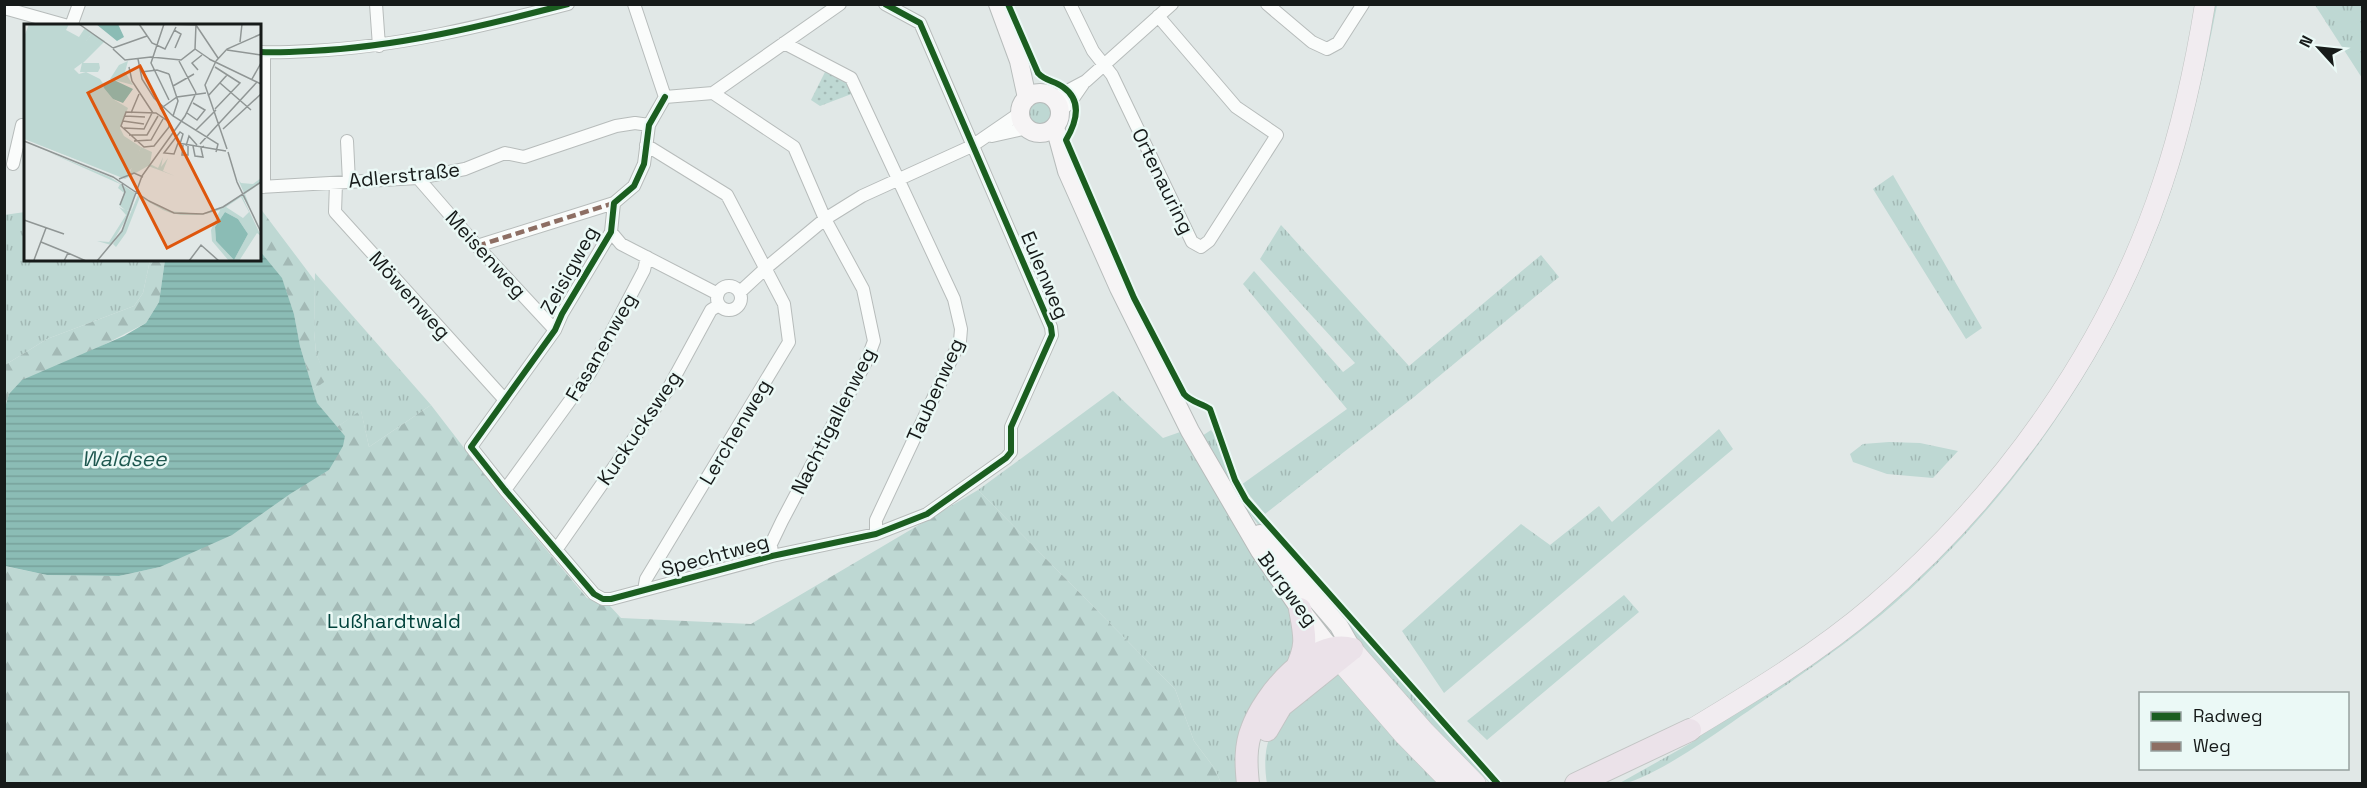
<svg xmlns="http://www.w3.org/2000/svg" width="2367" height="788" viewBox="0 0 2367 788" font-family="'Space Grotesk',sans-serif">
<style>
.grass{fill:url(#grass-tufts)}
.forest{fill:url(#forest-firs)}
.park{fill:url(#park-dots)}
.water{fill:url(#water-rules)}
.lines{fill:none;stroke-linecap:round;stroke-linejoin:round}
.street-casing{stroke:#b7bcbb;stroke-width:14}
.secondary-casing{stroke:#b7bcbb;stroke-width:20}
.primary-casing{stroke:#c2c5c4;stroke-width:21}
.highway-casing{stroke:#c2c5c4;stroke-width:24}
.street{stroke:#fafcfb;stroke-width:12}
.secondary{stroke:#f6f4f5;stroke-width:18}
.primary{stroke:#f1ecf0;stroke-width:20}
.highway{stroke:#ebe2e9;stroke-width:22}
.quiet{stroke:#8d6e63;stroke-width:4.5;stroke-dasharray:9 4.5;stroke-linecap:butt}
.cycleway-casing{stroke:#ebf9f6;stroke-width:10}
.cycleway{stroke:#1b5e20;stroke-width:6}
.labels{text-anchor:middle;stroke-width:5;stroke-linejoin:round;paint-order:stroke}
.street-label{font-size:20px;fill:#161a19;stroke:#ebf9f6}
.park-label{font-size:20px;fill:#01423b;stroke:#ebf9f6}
.water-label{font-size:21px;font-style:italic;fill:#1f5850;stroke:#ebf9f6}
.inset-road{fill:none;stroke:#909695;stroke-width:1.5}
.view{fill:#de560d;fill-opacity:0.15;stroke:#de560d;stroke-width:3}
.inset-edge{fill:none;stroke:#161a19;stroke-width:3}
</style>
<defs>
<pattern id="grass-tufts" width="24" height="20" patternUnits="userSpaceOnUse" patternTransform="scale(1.5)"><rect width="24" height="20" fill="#bed8d3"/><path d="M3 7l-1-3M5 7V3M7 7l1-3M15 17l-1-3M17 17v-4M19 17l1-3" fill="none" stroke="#a3b9b5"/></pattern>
<pattern id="forest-firs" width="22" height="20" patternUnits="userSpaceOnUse" patternTransform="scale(1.5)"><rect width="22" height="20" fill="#bed8d3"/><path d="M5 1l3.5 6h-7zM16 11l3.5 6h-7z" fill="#a3b9b5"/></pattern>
<pattern id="park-dots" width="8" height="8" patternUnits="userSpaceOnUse" patternTransform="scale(1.5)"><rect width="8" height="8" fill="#bed8d3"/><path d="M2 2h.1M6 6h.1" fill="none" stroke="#a3b9b5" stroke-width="1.8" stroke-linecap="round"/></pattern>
<pattern id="water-rules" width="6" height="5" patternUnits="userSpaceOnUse" patternTransform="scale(1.5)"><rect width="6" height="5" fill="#8bbcb5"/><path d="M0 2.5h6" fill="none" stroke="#77a19b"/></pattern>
</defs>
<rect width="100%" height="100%" fill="#e1e8e7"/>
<path class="grass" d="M2212,5h5c-14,72 -30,144 -56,214 -58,151 -156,291 -280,396 -39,32 -80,60 -121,88 -30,20 -110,80 -142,81l73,-41 238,-179 195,-270z
M2315,5h47v73z
M1041,101l10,6 1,8 -4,7 -8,3 -8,-2 -4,-11 6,-10z
M1893,175l89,153 -16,11 -93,-150z
M25,212l1,48h124l-7,33 -9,13 -87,33 -42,26 -1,-150z
M1281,225l128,141 132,-111 18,22 -145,120 -149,117 -24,-29 106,-76 -104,-125 11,-13 89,101 12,-9 -95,-104z
M315,273l116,132 -62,42 -8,-36 -24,16 -20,-23 -4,-14 13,-10 -10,-27 -2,-22z
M1113,391l50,47 20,-7 74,131 39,55 5,17 -60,149h-20l-6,-14 -21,-28 -19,-52 -197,-199z
M1719,429l14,20 -289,244 -42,-62 119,-107 29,21 49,-39 13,16z
M1211,430l5,7 18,48 9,16 225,255 29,27h-7l-43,-42 -46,-51 -141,-163 -16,-21 -42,-70z
M1889,442l31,1 38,8 -25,27 -46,-4 -34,-12 -3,-8 13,-10z
M1624,595l15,17 -152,128 -20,-19z
M1337,674l7,2 103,108h-180c-10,-64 25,-77 70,-110z"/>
<path class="forest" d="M260,208l55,73 -1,50 2,22 11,27 -14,10 -13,-44 -6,-32 -12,-35 -22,-28z
M150,260h15l-6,42 -13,21 -137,71 -4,17v-46l42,-26 87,-33 9,-13z
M431,405l70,91 86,102 22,7 12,13 130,6 227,-134 197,199 19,52 21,28 6,14h-1216l-1,-217 43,9 72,1 41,-9 169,-97 16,-34 -8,-9 24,-17 8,37z"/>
<path class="park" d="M827,68l22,12 5,13 -34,13 -9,-6z"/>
<path class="water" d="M260,251l22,27 12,36 6,32 17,57 28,33 -2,10 -14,24 -39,24 -58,41 -72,32 -41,9 -72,-1 -42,-9 -1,-155 5,-17 13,-14 102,-44 22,-13 13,-21 6,-42h95z"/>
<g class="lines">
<g class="street-casing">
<path id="street" d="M376,4l3,42
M634,4l31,93
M1070,4l23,47 19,24 80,167 9,5 8,-6 68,-106 -41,-28 -78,-91
M1267,4l45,38 15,7 11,-6 25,-39
M4,8l64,18
M71,26l8,-22
M784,43l67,35 103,221 7,30 -1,12 -84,179v14
M260,52c16,1 33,0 50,-1 88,-4 173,-25 258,-47
M264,53v134
M713,93l81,54 31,72 38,70 11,52 -7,19 -85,161 -11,23 1,12
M665,97l-16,28 -5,39 -10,22 -20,17 -3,29 -49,82 -7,16 -84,117 34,43 89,104 9,5h8l161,-43 104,-22 51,-20 79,-56 5,-6v-25l41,-92 -1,-8 -131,-304 -35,-19
M665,97l48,-4 127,-89
M1054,98l32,-17 86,-77
M1061,111l11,-11 11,-16
M992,136l35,-8
M347,141l2,41
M13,164l9,-39
M418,178l59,68 78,84
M336,183l-1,29 170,188
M260,187l158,-9 47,-9 40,-16 19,4 92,-31 19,-3 14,2
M611,232l10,12 97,50
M477,246l137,-43
M717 298a12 12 0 1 1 24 0a12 12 0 1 1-24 0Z
M740,292l26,-24 59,-49 37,-23 110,-50 48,-33
M505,490l85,-117 54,-103 3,-13
M556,550l111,-159 44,-81 8,-5
M644,590l2,-11 143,-237 -5,-38 -57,-109 -81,-50"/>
</g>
<g class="secondary-casing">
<path id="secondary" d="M998,4l21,57 8,37
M1020 113a20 20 0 1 1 40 0a20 20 0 1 1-40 0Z
M1055,127l12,44 52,117 71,143 70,120 40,58 38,49
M1260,534l79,92 13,23"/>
</g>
<g class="primary-casing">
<path id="primary" d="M1352,649l73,83 51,52
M1339,660l64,74 49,50
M1690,730c63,-38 128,-77 184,-125 129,-110 234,-258 288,-420 20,-59 33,-119 43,-181"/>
</g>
<g class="highway-casing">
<path id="highway" d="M1295,671c13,-25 10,-35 5,-62
M1267,730l14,-24 71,-57
M1248,784c-2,-19 -3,-38 4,-55 12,-34 60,-91 100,-80
M1576,784l114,-54"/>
</g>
<use href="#street" class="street"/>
<use href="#secondary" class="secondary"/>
<use href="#primary" class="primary"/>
<use href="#highway" class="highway"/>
<path class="quiet" d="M477,246l137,-43"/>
<g class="cycleway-casing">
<path id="cycleway" d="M1008,4l30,69c7,8 17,8 25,14 20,14 13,36 3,53l68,158 50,96c7,8 17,9 26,15l25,71 11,20 252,284
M260,52c16,1 33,0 50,-1 88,-4 173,-25 258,-47
M665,97l-16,28 -5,39 -10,22 -20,17 -3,29 -49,82 -7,16 -84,117 34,43 89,104 9,5h8l161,-43 104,-22 51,-20 79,-56 5,-6v-25l41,-92 -1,-8 -131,-304 -35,-19"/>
</g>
<use href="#cycleway" class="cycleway"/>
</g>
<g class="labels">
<g class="street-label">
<text transform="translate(404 175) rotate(-6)" y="7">Adlerstraße</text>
<text transform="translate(1163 181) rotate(64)" y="7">Ortenauring</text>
<text transform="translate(486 254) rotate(48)" y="7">Meisenweg</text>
<text transform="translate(569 270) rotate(-61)" y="7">Zeisigweg</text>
<text transform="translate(1045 275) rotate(67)" y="7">Eulenweg</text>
<text transform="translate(410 295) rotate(48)" y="7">Möwenweg</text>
<text transform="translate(601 347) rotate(-60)" y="7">Fasanenweg</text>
<text transform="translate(935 390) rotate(-66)" y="7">Taubenweg</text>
<text transform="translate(833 421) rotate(-63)" y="7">Nachtigallenweg</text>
<text transform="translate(639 428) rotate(-56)" y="7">Kuckucksweg</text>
<text transform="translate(735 432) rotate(-59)" y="7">Lerchenweg</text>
<text transform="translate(715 555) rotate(-15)" y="7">Spechtweg</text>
<text transform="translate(1288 589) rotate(54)" y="7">Burgweg</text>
</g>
<g class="park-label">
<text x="394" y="628">Lußhardtwald</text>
</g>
<g class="water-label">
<text x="124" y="466">Waldsee</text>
</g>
</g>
<g transform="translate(24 24)">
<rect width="237" height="237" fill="#e1e8e7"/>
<path d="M104,37l-3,11 8,13 -23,-6 9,-14zM11,119l95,29 11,-25 11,5 -2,12 8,4 5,-11 -2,10 7,-9 -5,13 12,5 -27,-10 -23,13zM24,128l62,25 25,16 -4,18 -4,-1 3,3 -6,16 14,-34 30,16 33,3 26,-9 31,-21 -14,9 -6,-14 3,4 12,1 8,-6v5l-16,11 6,16 -9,-14 19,40 -4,-3 -18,28h-10l-17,-20 -1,-11 9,-20 -14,4 -8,1h-17l-10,-2 -8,-3 -23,-13 -14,36 -10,14 -3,-3 8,-12 8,-18 -18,31 -14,-4 12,1 17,-27 -7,-8 6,3 -6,-5 5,-12 -6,-5 2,-4zM217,173l8,15 -6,6 -17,-11zM201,188l13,7 10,15 -14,26 -18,-19 -1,-14z" fill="#bed8d3" fill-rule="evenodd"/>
<path d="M5,0h40l-3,6 13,7 6,-9 7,5 -7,10 -3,20 -8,6 5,5 7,-2 14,7 13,20 15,9 -8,20 4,8 17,11 -7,19 -11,11 -99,-38v-102z" fill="#bed8d3"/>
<path d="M68,9l13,8 -22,22h16l1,5 -2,4h-18l2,-9 -7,-7z" fill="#bed8d3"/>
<path d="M72,0h22l6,13 -7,4zM90,56l19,9 -10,14 -10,-4 -9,-11 -1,-3zM201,188l13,7 10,15 -14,26 -18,-19 -1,-14z" fill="#8bbcb5"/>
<path class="inset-road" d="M55,0l34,24M115,0l13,19 13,6 11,-22M140,0l-13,39 18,37M141,0l31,1M172,1l22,33M150,6l7,4 -6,14M216,18l2,-18M89,24l34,-12M89,25l12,11 26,-3 30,3 14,-11 1,-25M171,25l16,11M203,26l34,5M114,35l4,20 12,19 19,18 45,28 -2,8M185,35l52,25M155,37l17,32M192,37l-11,24 22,64M192,37l11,-12 34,-15M105,43l3,14 21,32M191,43l25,16 -25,26M174,46l-6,-7 10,-8M117,48l16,-2 12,4M145,50l9,27 -5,15M228,55l9,-16M196,59l31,27M149,62l21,-12M184,72l19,-21M136,85l17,-12 29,-4M102,88l30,1 13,9v5l-15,19 -10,1 -23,-21zM107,89l8,-19M163,89l10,7 8,-10 -12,-7M101,92l20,1M99,97l21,3M100,104l20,1 8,-16M199,105l38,-35M172,106l20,-20M105,111h18l11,-19M0,117l89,36 36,24M110,117l17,-1 12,-21M154,119l-4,11 -10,-1 16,-21 3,2 -3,10M154,119l48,8M176,120l57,-62M159,121l-1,10h6v-9M162,122l3,-10 8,9M169,122l2,10 8,1 -2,-9 3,-2M204,128l9,30 24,50M118,152l43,-60 11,-23M95,155l15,-6 9,4M125,177l25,12 29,1 20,-7 38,-25M96,181l5,-13 -3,-8M0,196l40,14M17,218l27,11M10,236l12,-32M40,237l4,-8 18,8M73,237l25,-30 20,-55M165,237l12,-16 18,16"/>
<path class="view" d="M116,42l79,155 -52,27 -79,-155z"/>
<rect width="237" height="237" class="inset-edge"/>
</g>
<rect width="2367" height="788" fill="none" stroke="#161a19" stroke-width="12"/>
<rect x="2139" y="692" width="210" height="78" fill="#ebf9f6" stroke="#96a09e" stroke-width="1.5"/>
<rect x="2151" y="712" width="30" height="9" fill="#1b5e20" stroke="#96a09e" stroke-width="1.5"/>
<text x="2193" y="722" font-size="18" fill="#161a19">Radweg</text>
<rect x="2151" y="742" width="30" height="9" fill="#8d6e63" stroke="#96a09e" stroke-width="1.5"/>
<text x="2193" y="752" font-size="18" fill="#161a19">Weg</text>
<g transform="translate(2319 48) rotate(297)" stroke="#ebf9f6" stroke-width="4.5" paint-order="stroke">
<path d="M0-4.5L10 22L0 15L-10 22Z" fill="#161a19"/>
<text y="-9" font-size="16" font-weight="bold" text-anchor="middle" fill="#161a19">N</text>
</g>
</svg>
